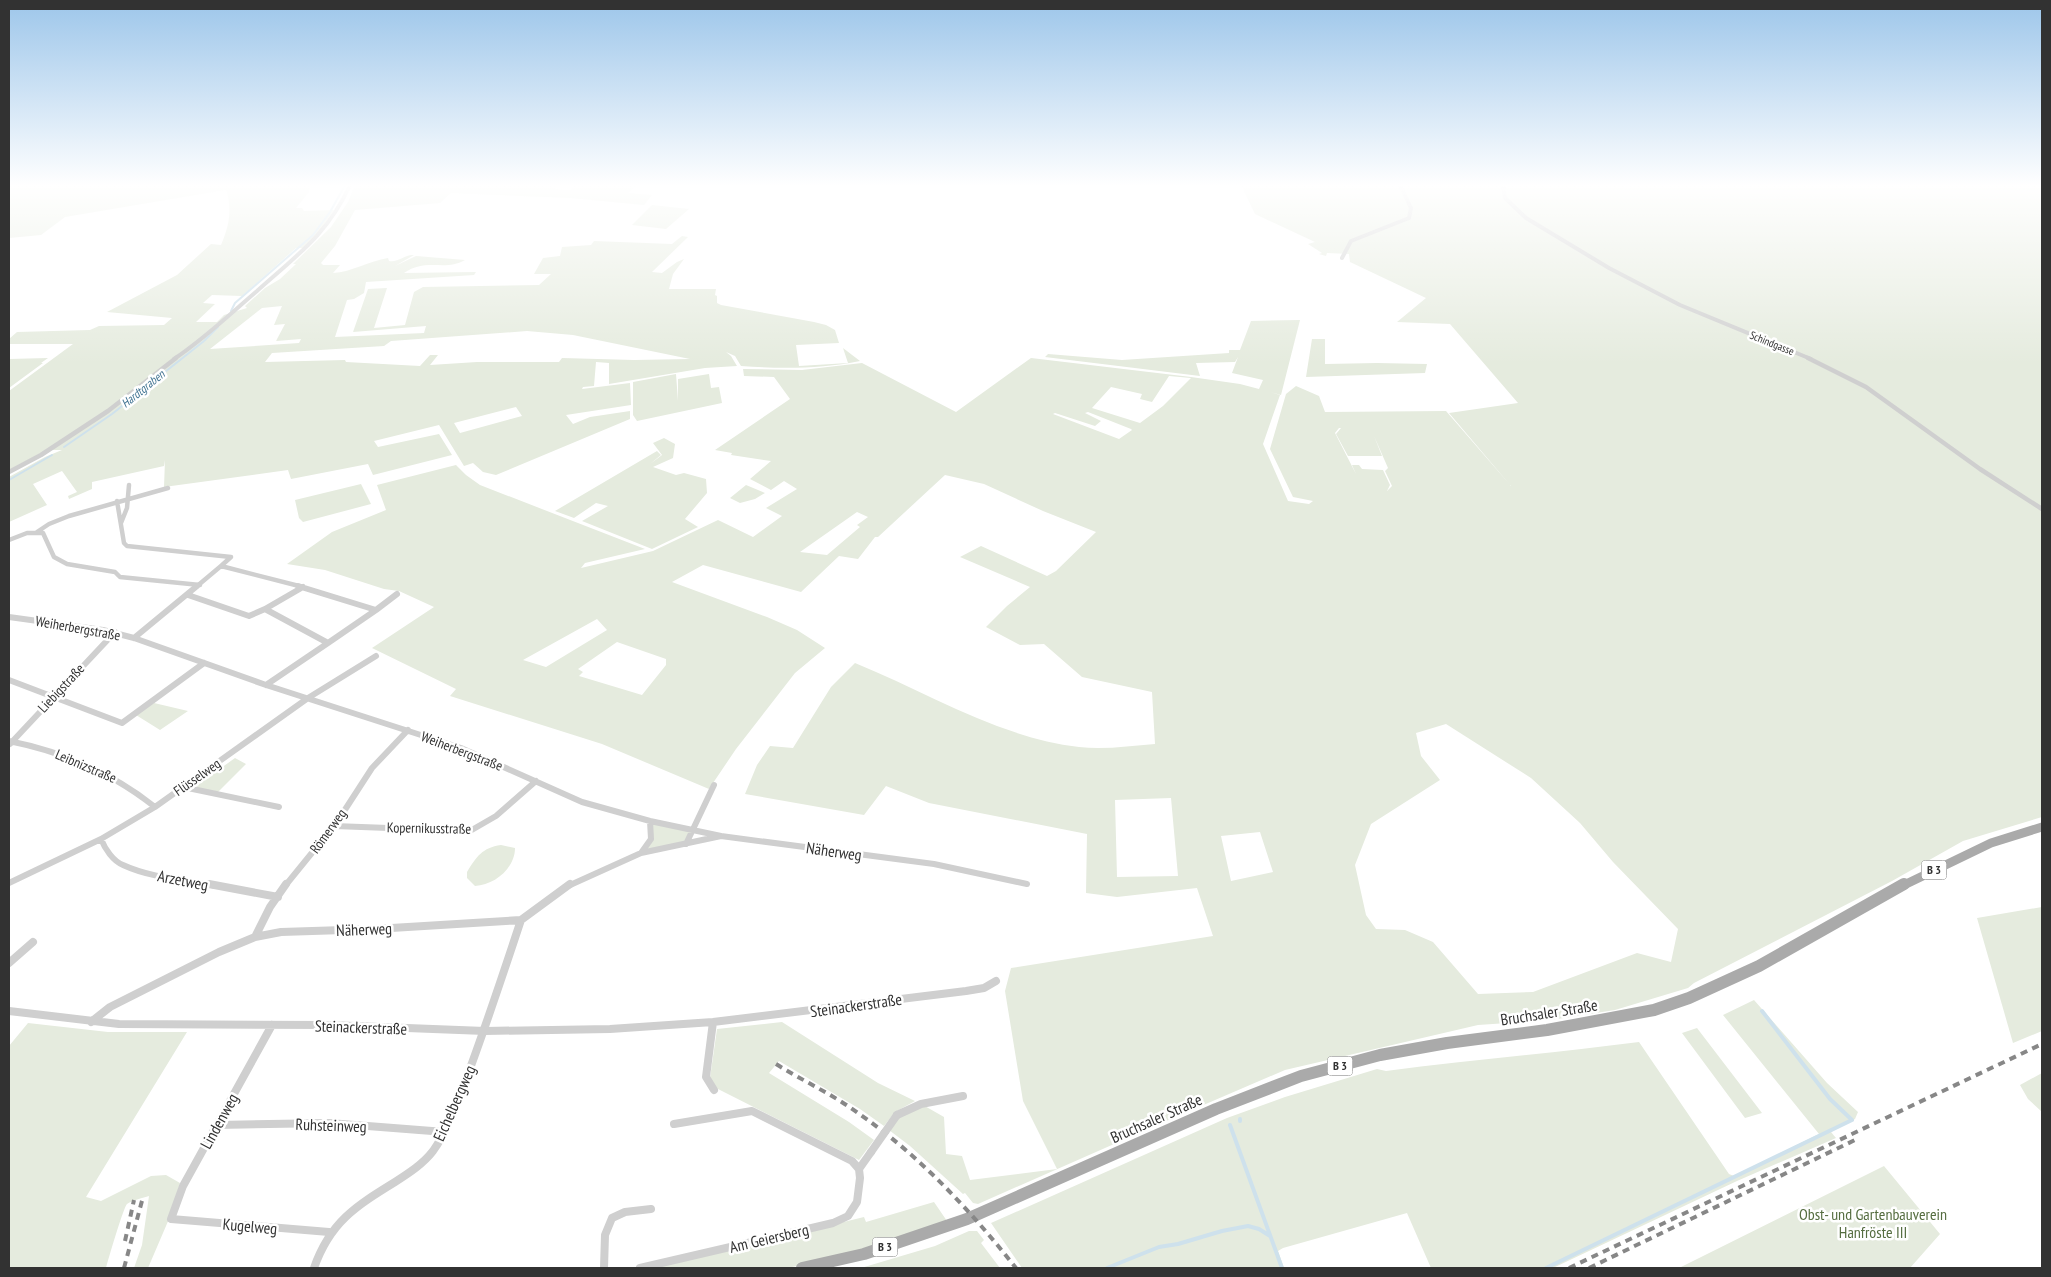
<svg xmlns="http://www.w3.org/2000/svg" width="2051" height="1277" viewBox="0 0 2051 1277" font-family="'PT Sans Narrow',sans-serif">
<style>
.green{fill:#e5ebde;fill-rule:evenodd}
.lines{fill:none;stroke-linecap:round;stroke-linejoin:round}
.stream-far1{stroke:#cee1ec;stroke-width:2}
.stream{stroke:#cee1ec;stroke-width:4}
.street-far3{stroke:#cfcfcf;stroke-width:4}
.street-far2{stroke:#cfcfcf;stroke-width:4.5}
.street-far1{stroke:#cfcfcf;stroke-width:6}
.street{stroke:#cfcfcf;stroke-width:8}
.primary-far1{stroke:#aaa;stroke-width:9}
.primary{stroke:#aaa;stroke-width:12}
.rail{stroke:#878787;stroke-width:4;stroke-dasharray:7 5.5;stroke-linecap:butt}
.street-bridge{stroke:#cfcfcf;stroke-width:8}
.labels{text-anchor:middle;stroke-width:5;stroke-linejoin:round;paint-order:stroke}
.far-street-label{font-size:11px;fill:#323232;stroke:#fff}
.far-water-label{font-size:12px;font-style:italic;fill:#417392;stroke:#fff}
.shield{fill:#fff;stroke:#707070;stroke-width:1}
.shield-label{font-size:12px;font-weight:bold;fill:#323232}
.street-label{font-size:14px;fill:#323232;stroke:#fff}
.near-street-label{font-size:16px;fill:#323232;stroke:#fff}
.near-park-label{font-size:16px;fill:#556d40;stroke:#fff}
</style>
<rect width="100%" height="100%" fill="#fff"/>
<path class="green" d="M9,185h302l-2,7 -13,16h6l2,3 30,-1 -18,26 -13,12h-7l-54,48 -30,-1 -9,8 12,1 -19,18h21l7,-7 23,-7 -2,-2 20,-18 15,-9 16,-15h-3l38,-37 17,-25 7,-17h203l-3,4 15,1 5,-5h63l-10,8 24,2 -8,10 -74,-7 -119,-5 -11,10 -85,7 -20,36 -14,17 2,2h17l-7,8c19,-1 36,-12 55,-15l1,3c9,2 16,-7 25,-6l-19,11 21,-10 49,4c-21,12 -38,-3 -61,13l72,-1 -2,3 -108,7 -2,11 -10,6 -7,1 -12,37 89,-4 2,-7 -73,6 15,-43 19,-1 -13,40 31,-3 9,-33 9,-5 116,-2 12,-11h-17l9,-16 17,-2 2,-9 29,-2 3,-4 78,3 10,-8 6,1 -36,35 10,1 15,-11 7,-3 -11,15 -4,15h47l-1,6 2,1v7l4,2 93,17 12,3 9,5 4,13 -43,2 3,21 49,-3 -5,-15 17,13c-39,8 -79,8 -119,5l-6,-10 -9,-4 5,4 6,10 -32,2 -96,16v-21l-13,-1 -2,24 -11,1 -1,2 48,-6 1,22 -65,10 7,9 17,-7 40,-6v8l-134,56 -13,-3 -10,-9 -9,3 -25,-41 -65,16 4,6 61,-13 13,21 -79,20 -5,-11 -77,15 -3,-9 -124,17 1,-27 -1,6 -72,16v7l-23,10 -1,-3 9,-4 -15,-21 -29,13 14,21 -38,17v-45l36,-20 17,-7h-15l-38,20v-79l64,-47h-64v-5l8,-7 73,-2 9,-4 65,-1 8,-7 -65,-6 70,-37 34,-31 10,1c8,-19 11,-33 6,-53l-2,-2 -160,27 -24,18 -32,3zM282,306l-8,19 11,-1 -9,17 25,-2 -2,4 -89,6 52,-41zM527,331l46,4 117,24 -56,1 -72,-2 -3,4h-82l-47,3 8,-10h-8l-10,11 -74,-4 -1,-2 -80,2 7,-9 112,-7 7,-5zM516,407l6,9 -62,17 -6,-10z
M1241,185h801v632l-79,24 -71,40 -198,102 -6,5 -73,22 -64,10 -73,5 -193,45 -121,52 -186,82 -5,-1 -8,-10 -2,1 -53,-48 -21,-16 10,-13 24,-12 21,12 2,37 16,2 8,24 87,-11 -34,-68 -18,-110 6,-23 202,-32 -16,-48 -80,9 -31,-4 1,-59 -158,-31 -43,-17 -22,29 -119,-21 12,-29 13,-19 23,2 38,-61 24,-24c74,30 142,74 224,84 24,3 51,-1 76,-3l-3,-52 -70,-15 -38,-33 -24,1 -34,-18 21,-21 23,-19 -70,-30 21,-11 66,30 9,-5 40,-39 -53,-21 -59,-27 -39,-9 -67,62h-3l-17,22 -19,-3 -38,36 -98,-27 -31,17 95,35 30,13 28,18 -30,25 -59,76 -27,40 -107,-45 -152,-48 6,-7 -84,-41 62,-41 -35,-16 -15,-2 -59,-19 -38,-6 45,-32 54,-22 -9,-25 79,-20 10,10 14,10 165,64 -60,14 -4,5 72,-17 65,-31 35,17 29,-21 -16,-8 31,-19 -13,-8 -13,9 -21,-11 21,-18 -40,-6 1,-2 -17,-3 75,-51 -16,-22 -30,-1 -1,-7 59,1 60,-7 94,49 75,-54 160,19 49,7 19,5 4,-9 -31,-7 6,-16 -3,5 -39,1 4,13 -155,-19 3,-3 74,6 107,-7v-3h11l11,-29 49,-1 -19,75 -11,-3 10,3 -17,49 25,57 21,3 4,-3 -20,-4 -23,-48 16,-55 10,-8 23,10 6,16 121,-1 65,75 -62,-73 69,-10 -68,-79 -53,-2 29,-24 -76,-36 -1,-8 -22,-1 -1,3 -7,-2 3,-1 -14,-9 7,-2 -60,-28zM1169,376l22,2 -28,28 -23,17 -48,-15 19,-21 31,7 -2,5 12,3zM1088,412l43,17 1,1 -13,9 -66,-25 2,-1 40,13 6,-5 -16,-8zM1339,428h2l-5,6 12,22h34l-8,-20 14,32 -3,3 7,15 -5,5 3,-6 -7,-15 -21,-1 -3,-4h-7l4,9 -21,-41zM857,512l11,5 -11,8 3,2 -33,28 -27,-3zM597,619l10,11 -61,37 -23,-7zM617,642l49,17v6l-24,30 -63,-19 4,-4 -5,-3zM1446,724l85,54 49,45 33,39 65,67 -7,33 -34,-9 -104,39 -55,2 -45,-52 -28,-12 -29,-1 -10,-14 -11,-50 16,-41 69,-44 -19,-24 -5,-23zM1171,798l7,78 -61,1 -2,-77zM1260,832l13,40 -42,9 -10,-45z
M652,205l37,4 -23,20 -34,-4z
M1312,339h13v25l52,-1 50,1 -2,9 -119,4z
M48,358l-7,5h2l-34,25v-29z
M676,374l2,27v-22l31,-5 2,14 8,-1 3,16 -85,18 -4,-6v-33z
M664,438l11,6 -2,14 -20,9 23,8 8,-2 22,6 1,14 -22,26 13,8 -46,22 -70,-28 26,-15 -12,-3 -22,15 -19,-7 102,-60 4,4 -11,9 12,-9 -9,-12z
M361,484l10,20 -68,18 -4,-4 -4,-18z
M746,485l19,8 -10,6 -15,4 -10,-5z
M154,703l34,8 -28,19 -24,-15z
M235,758l11,6 -29,29 -20,-4 -1,-3z
M650,821l42,11 -6,12 -45,9 7,-8z
M501,845l14,3c0,20 -20,37 -40,38l-8,-8v-6c10,-16 15,-24 34,-27z
M2042,907v124l-29,12 -36,-125z
M1754,1000l73,83 31,29 -3,7 -24,13 5,6 -99,43 -184,87h-122l-24,-55 -124,35 -5,3 6,17h-262l-31,-45 236,-105 58,-21 92,-28 9,2c84,-11 168,-18 253,-29l90,132 5,2 85,-42 -96,-119z
M782,1022l96,61 37,18 -20,11 -11,14 -24,-17 -81,-48 -10,12 80,49 25,18 -15,20 -143,-72 -6,-10 7,-49z
M28,1023l80,9h79l-101,165 15,4 50,-25 15,-1 14,8 -11,36 -21,49h-14l8,-23 7,-49c-6,2 -16,4 -22,8 -3,2 -19,56 -21,64h-97v-222z
M1697,1028l65,85 -17,5 -63,-85z
M2042,1073v39l-14,-13 -8,-14z
M1884,1166l56,68 -30,34h-231z
M934,1202l13,19c-52,20 -105,37 -160,47h-132l209,-51 2,5z
M969,1231h8l7,9 -3,3 19,25h-139l74,-22z"/>
<g class="lines">
<path class="stream-far1" d="M231,311l4,-8 78,-68 17,-23 14,-25
M64,447l48,-33 92,-73 14,-14
M9,480l43,-25"/>
<path class="stream" d="M1240,1119v2
M1230,1125l52,143
M1107,1268l52,-21 19,-3 44,-13 26,-5 11,3 11,7
M1546,1268l306,-148 -22,-21 -68,-88"/>
<path class="street-far3" d="M1503,185l2,13 21,20 83,50 71,37 131,54
M1342,258l9,-17 58,-23 2,-10 -11,-23
M174,359c30,-20 56,-45 83,-68 39,-35 71,-57 93,-106"/>
<path class="street-far2" d="M1808,358l58,29 114,82 62,40
M9,472l32,-17 67,-44 68,-53
M117,501l7,42 3,3 104,11 -10,9 82,21
M121,523l6,-15 2,-23
M37,532l12,-8 20,-8 99,-28
M9,540l18,-7h16l11,24 13,7 48,8 5,5 80,8
M196,587l25,-21"/>
<path class="street-far1" d="M298,586l78,24 -48,33
M188,595l61,21 16,-7 63,34 -62,42
M265,609l38,-22
M376,610l21,-16
M9,617l94,13 31,8 132,47 195,63 121,54 68,19 71,15
M134,638l63,-52
M9,680l113,43 82,-60
M9,741c55,11 102,31 146,66
M10,744l105,-112
M183,787l96,20
M334,826l136,5 26,-15 40,-35
M101,839c4,10 12,22 22,26 28,13 63,15 93,21
M686,844l28,-59
M641,853l80,-17 213,28 93,20
M9,883l92,-44 54,-32 153,-109 68,-42
M285,886l52,-64 35,-54 36,-38
M568,886l73,-33 10,-14 -1,-18"/>
<path class="street" d="M209,884l69,13
M255,937l15,-30 16,-23
M9,963l24,-21
M9,1011l110,13 210,1 156,6 125,-2 103,-7 253,-31 18,-3 12,-7
M91,1022l19,-15 109,-55 36,-15 26,-5 94,-3 146,-9 49,-36
M713,1022l-7,55 8,13
M272,1025l-89,161 -12,33 158,13
M897,1115l24,-11 42,-8
M217,1125l112,-2 116,9
M859,1169l12,-17
M314,1268c16,-46 42,-62 81,-86 14,-9 28,-18 38,-31 15,-21 23,-46 32,-69 20,-53 38,-108 56,-162
M604,1268l1,-33 7,-17 13,-6 26,-3
M640,1268l193,-45 15,-7 9,-14 3,-24 -1,-9 -7,-8 -100,-50 -78,13"/>
<path class="primary-far1" d="M1902,886l89,-43 51,-16"/>
<path class="primary" d="M802,1268l62,-14 103,-35 249,-110 85,-33 79,-21 67,-12 100,-13 107,-20 35,-12 70,-32 145,-82"/>
<path class="rail" d="M776,1064c27,17 56,30 82,49 61,42 112,97 158,155
M125,1241l9,-41
M124,1268l19,-71
M1569,1268l473,-224
M1589,1268l266,-128"/>
<path class="street-bridge" d="M871,1152l26,-37"/>
</g>
<linearGradient id="sky" x2="0" y2="1"><stop stop-color="#9dc6ea"/><stop offset="0.51" stop-color="#fff"/><stop offset="1" stop-color="#fff" stop-opacity="0"/></linearGradient>
<rect width="2051" height="364" fill="url(#sky)"/>
<g class="labels">
<g class="far-street-label">
<text transform="translate(1772 343) rotate(22)" y="4">Schindgasse</text>
</g>
<g class="far-water-label">
<text transform="translate(143 389) rotate(-39)" y="4">Hardtgraben</text>
</g>
<g class="shield">
<rect x="1921.5" y="860.5" width="25" height="19" rx="4"/>
<rect x="1327.5" y="1056.5" width="25" height="19" rx="4"/>
<rect x="872.5" y="1237.5" width="25" height="19" rx="4"/>
</g>
<g class="shield-label">
<text x="1934" y="874">B 3</text>
<text x="1340" y="1070">B 3</text>
<text x="885" y="1251">B 3</text>
</g>
<g class="street-label">
<text transform="translate(78 628) rotate(10)" y="5">Weiherbergstraße</text>
<text transform="translate(61 688) rotate(-47)" y="5">Liebigstraße</text>
<text transform="translate(462 751) rotate(21)" y="5">Weiherbergstraße</text>
<text transform="translate(86 766) rotate(23)" y="5">Leibnizstraße</text>
<text transform="translate(197 777) rotate(-35)" y="5">Flüsselweg</text>
<text transform="translate(429 828) rotate(1)" y="5">Kopernikusstraße</text>
<text transform="translate(328 831) rotate(-54)" y="5">Römerweg</text>
</g>
<g class="near-street-label">
<text transform="translate(834 851) rotate(8)" y="6">Näherweg</text>
<text transform="translate(183 880) rotate(11)" y="6">Arzetweg</text>
<text transform="translate(364 929) rotate(-2)" y="6">Näherweg</text>
<text transform="translate(856 1005) rotate(-8)" y="6">Steinackerstraße</text>
<text transform="translate(1549 1012) rotate(-9)" y="6">Bruchsaler Straße</text>
<text transform="translate(361 1027) rotate(2)" y="6">Steinackerstraße</text>
<text transform="translate(454 1103) rotate(-66)" y="6">Eichelbergweg</text>
<text transform="translate(1156 1118) rotate(-24)" y="6">Bruchsaler Straße</text>
<text transform="translate(219 1121) rotate(-61)" y="6">Lindenweg</text>
<text transform="translate(331 1125) rotate(2)" y="6">Ruhsteinweg</text>
<text transform="translate(250 1226) rotate(5)" y="6">Kugelweg</text>
<text transform="translate(769 1238) rotate(-13)" y="6">Am Geiersberg</text>
</g>
<g class="near-park-label">
<text x="1873" y="1220">Obst- und Gartenbauverein<tspan x="1873" dy="18">Hanfröste III</tspan></text>
</g>
</g>
<rect width="2051" height="1277" fill="none" stroke="#323232" stroke-width="20"/>
</svg>
